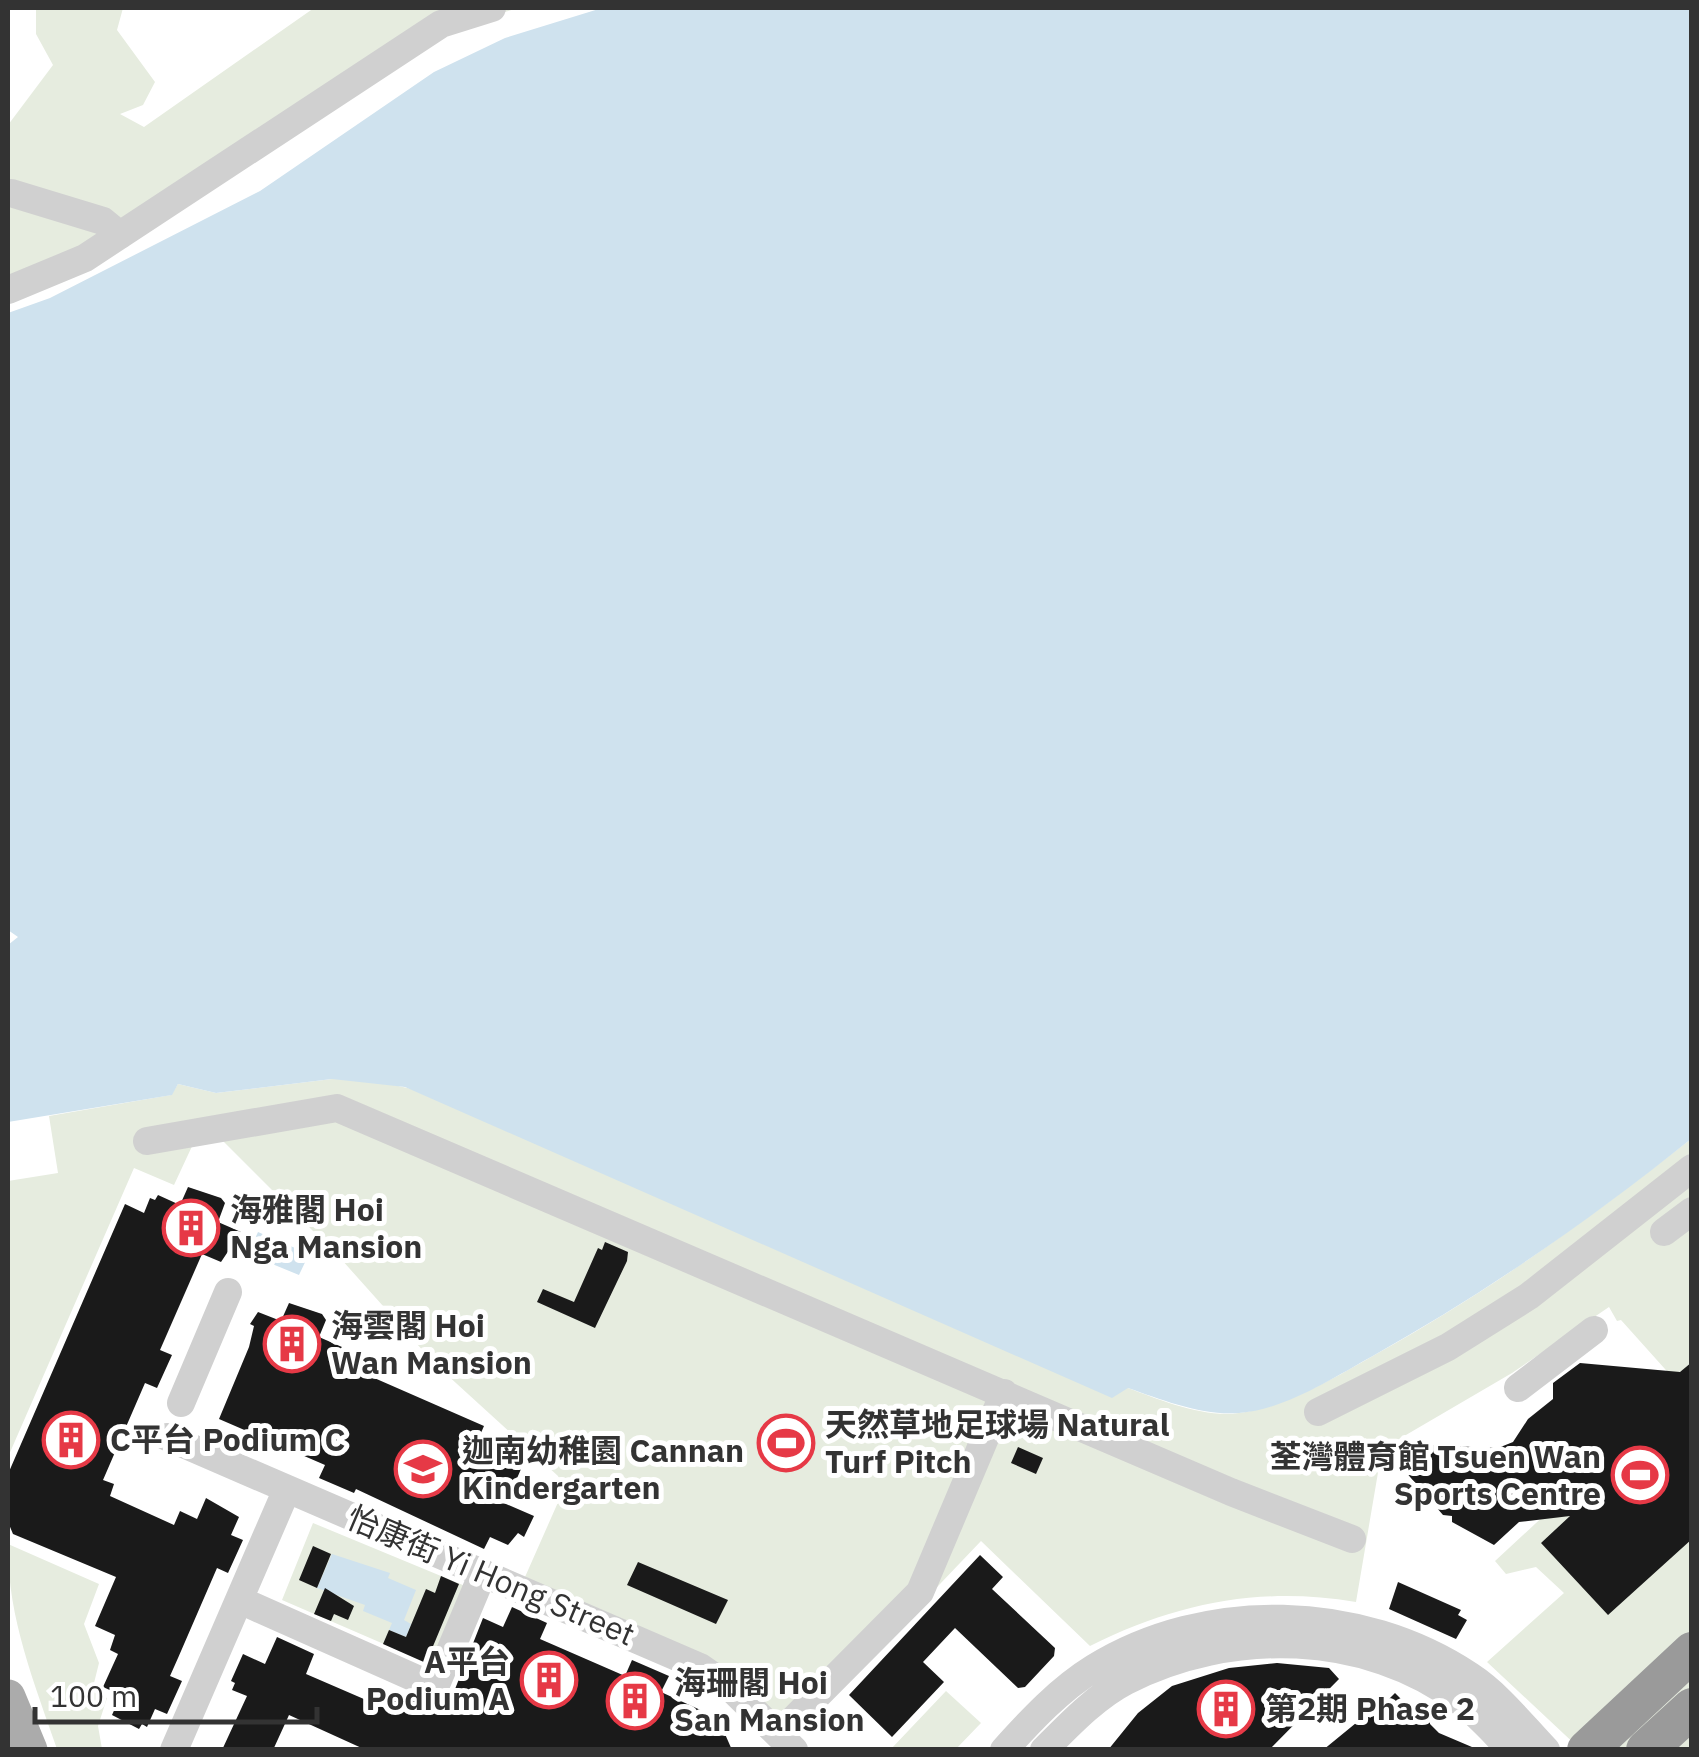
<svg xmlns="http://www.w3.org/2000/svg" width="1699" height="1757" viewBox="0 0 1699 1757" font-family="'IBM Plex Sans','Noto Sans TC',sans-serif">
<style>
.green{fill:#e6ecdf}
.water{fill:#cfe2ee}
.building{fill:#1a1a1a}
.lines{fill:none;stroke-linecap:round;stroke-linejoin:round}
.minor{stroke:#d0d0d0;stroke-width:28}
.major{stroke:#ababab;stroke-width:35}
.highway{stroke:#9a9a9a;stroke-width:40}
.labels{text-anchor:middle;stroke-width:10;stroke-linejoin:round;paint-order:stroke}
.poi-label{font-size:32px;font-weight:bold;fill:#333;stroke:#fff;text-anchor:start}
.street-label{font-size:32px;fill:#333;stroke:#fff}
</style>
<rect width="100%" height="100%" fill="#fff"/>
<path class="green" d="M36,8h87l-6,22 38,52 -12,23 -23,9 24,13 170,-119h204l-64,19 -446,270v-172l45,-60 -17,-31z
M332,1079h33l52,11 711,298c32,12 76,30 111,25 49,-7 97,-36 139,-60 112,-62 212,-135 313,-214v610h-111l-93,-87 77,-69 -28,-26 -30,7 -11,-13 187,-173 -61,-68 -4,1 -8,-14 -97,66 -130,76 -26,153c-97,-16 -179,1 -266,44l-109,-105 -186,195 -270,-159 38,-86 -5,-15 -124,-113 -93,-104 -123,-123 -24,6 -20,43 -40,-17 -126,289v-276l50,-8 -9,-57 122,-21 7,-11 38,9z
M313,1523l157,65 -33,79 -155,-67z
M8,1544l91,40 -15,40 15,39 -7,28 15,7 -9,28 4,23h-45c-23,-67 -50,-133 -49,-205z
M946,1691l35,32 -25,26h-65z"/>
<path class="water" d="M602,8h1089v1131c-102,82 -206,154 -320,218 -38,21 -87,53 -132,56 -36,3 -77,-13 -111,-25l-16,10 -707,-311 -73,-8 -116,14 -38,-9 -6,11 -164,27v-177l10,-8 -10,-7v-617l42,-15 210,-107 174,-119 71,-34z
M258,1232l51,22 -10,21 -51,-21z
M332,1554l58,19 -2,5 28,12 -12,30 7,4 -5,13 -17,-7 3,-7 -29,-12 2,-6 -48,-17z"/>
<path class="building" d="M188,1187l33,11 4,5 -7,19 23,10 -5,14 -3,-2 -12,18 -19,-8 -42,96 12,5 -15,33 -12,-5 -42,97 11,4 -4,12 64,29 6,-14 17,8 9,-21 33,19 -8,18 12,5 -15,33 -11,-5 -39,90 -8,18 12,5 -15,33 -12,-5 -8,18 -5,-3 -3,5 -27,-14 9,-20 -18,-8 15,-33 -8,-4 5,-15 -20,-9 21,-49 -103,-43 -5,-12v-48l117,-270 19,9 6,-15 5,2 3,-5 22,10z
M605,1242l23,10 -1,9 -32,67 -58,-26 6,-13 31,13 24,-54 4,2z
M289,1303l33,11 4,6 -7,17 23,10 -2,16 144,63 -7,16 47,20 -18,42 28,12 -10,21 -6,-4 -10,12 -18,-8 -6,12 -128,-60 -2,4 -35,-15 6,-13 -106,-46 30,-72 5,-21 -4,-2 8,-12 23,9z
M1692,1362v177l-84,76 -67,-72 29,-27 -51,6 -25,23 -42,-23v-6l-9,-1 -39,-45v-10l22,-15 72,3 15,-6 15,-23 25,-20v-16l27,-20 100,9z
M1018,1447l25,11 -7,16 -25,-11z
M313,1546l18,8 -14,34 -18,-8z
M980,1555l23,22 -11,12 63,59 -1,8 -29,31 -7,1 -63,-60 -32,34 21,20 -52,55 -43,-42z
M638,1562l90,38 -12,24 -89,-39z
M441,1576l18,8 -33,79 -43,-19 6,-14 17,7 20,-48 9,4z
M1398,1582l63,28 -3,5 9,5 -11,19 -67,-30z
M325,1588l29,18 -6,14 -14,-6 -3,7 -17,-7z
M512,1607l35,16 -7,16 85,37 7,-16 37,16 -8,16 57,26 14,32h-366l-77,-35 -16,35h-51l25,-54 -15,-6 3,-7 -4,-2 12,-27 22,10 12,-27 37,17 -8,20 81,35 10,-18 49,21 37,-94 20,9z
M1277,1663l52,5 10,11 -70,71h-161l30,-37 34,-27 57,-18z
M1395,1693l18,18h17v13l9,9 40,17h-156l44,-36 3,4z"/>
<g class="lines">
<path class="minor" d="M11,193l92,28 17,14
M8,290l77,-32 356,-234 51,-16
M147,1141l190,-33 894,384 121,47
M1664,1232l28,-21
M1518,1388l76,-58
M181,1403l47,-111
M1318,1412l130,-65 81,-51 163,-128
M167,1437l533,230 33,23 61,60
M253,1606l182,81 48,-114
M779,1734l141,-142 84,-199
M174,1750l113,-261
M1004,1750c27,-30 56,-61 90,-82 112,-69 267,-65 376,8 29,19 52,49 76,74
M1044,1750c24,-24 51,-53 82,-69 104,-53 240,-51 335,21 18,13 34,32 50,48"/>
<path class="major" d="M8,1697l22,53"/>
<path class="highway" d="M1587,1750l105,-98
M1646,1750l46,-42"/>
</g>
<defs>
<g id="building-ring" transform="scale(2.875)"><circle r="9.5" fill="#fff" stroke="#e63946" stroke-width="1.5"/><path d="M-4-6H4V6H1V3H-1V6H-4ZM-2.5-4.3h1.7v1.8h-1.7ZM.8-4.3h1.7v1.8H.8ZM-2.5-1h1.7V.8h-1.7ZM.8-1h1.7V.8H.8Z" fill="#e63946"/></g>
<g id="stadium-ring" transform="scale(2.875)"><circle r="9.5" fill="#fff" stroke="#e63946" stroke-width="1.5"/><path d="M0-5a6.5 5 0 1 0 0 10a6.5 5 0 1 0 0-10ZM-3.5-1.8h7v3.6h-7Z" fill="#e63946"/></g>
<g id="school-ring" transform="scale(2.875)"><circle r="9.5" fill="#fff" stroke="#e63946" stroke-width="1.5"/><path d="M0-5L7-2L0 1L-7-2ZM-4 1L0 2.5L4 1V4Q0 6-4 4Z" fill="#e63946"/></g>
</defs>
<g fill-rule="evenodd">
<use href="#building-ring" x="191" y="1228"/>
<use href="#building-ring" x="292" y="1344"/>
<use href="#building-ring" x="71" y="1440"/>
<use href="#stadium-ring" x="786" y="1443"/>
<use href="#school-ring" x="423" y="1469"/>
<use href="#stadium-ring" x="1640" y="1475"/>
<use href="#building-ring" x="549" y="1680"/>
<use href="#building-ring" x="635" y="1701"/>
<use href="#building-ring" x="1226" y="1709"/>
</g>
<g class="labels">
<g class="poi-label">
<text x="230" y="1221">海雅閣 Hoi<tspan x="230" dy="37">Nga Mansion</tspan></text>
<text x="331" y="1337">海雲閣 Hoi<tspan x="331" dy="37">Wan Mansion</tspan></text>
<text x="825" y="1436">天然草地足球場 Natural<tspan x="825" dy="37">Turf Pitch</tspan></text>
<text x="110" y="1451">C平台 Podium C</text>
<text x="462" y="1462">迦南幼稚園 Cannan<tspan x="462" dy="37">Kindergarten</tspan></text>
<text x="1601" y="1468" text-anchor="end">荃灣體育館 Tsuen Wan<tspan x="1601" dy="37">Sports Centre</tspan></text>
<text x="510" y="1673" text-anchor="end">A平台<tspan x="510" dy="37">Podium A</tspan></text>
<text x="674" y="1694">海珊閣 Hoi<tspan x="674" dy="37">San Mansion</tspan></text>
<text x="1265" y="1720">第2期 Phase 2</text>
</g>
<g class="street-label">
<text transform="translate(491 1576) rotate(23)" y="11">怡康街 Yi Hong Street</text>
</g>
</g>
<rect width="1699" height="1757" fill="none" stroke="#333333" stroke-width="20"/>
<path d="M35 1707v15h282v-15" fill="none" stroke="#333333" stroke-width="5"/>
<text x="50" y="1707" font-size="30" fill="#333333" stroke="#ffffff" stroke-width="8" paint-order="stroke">100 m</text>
</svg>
